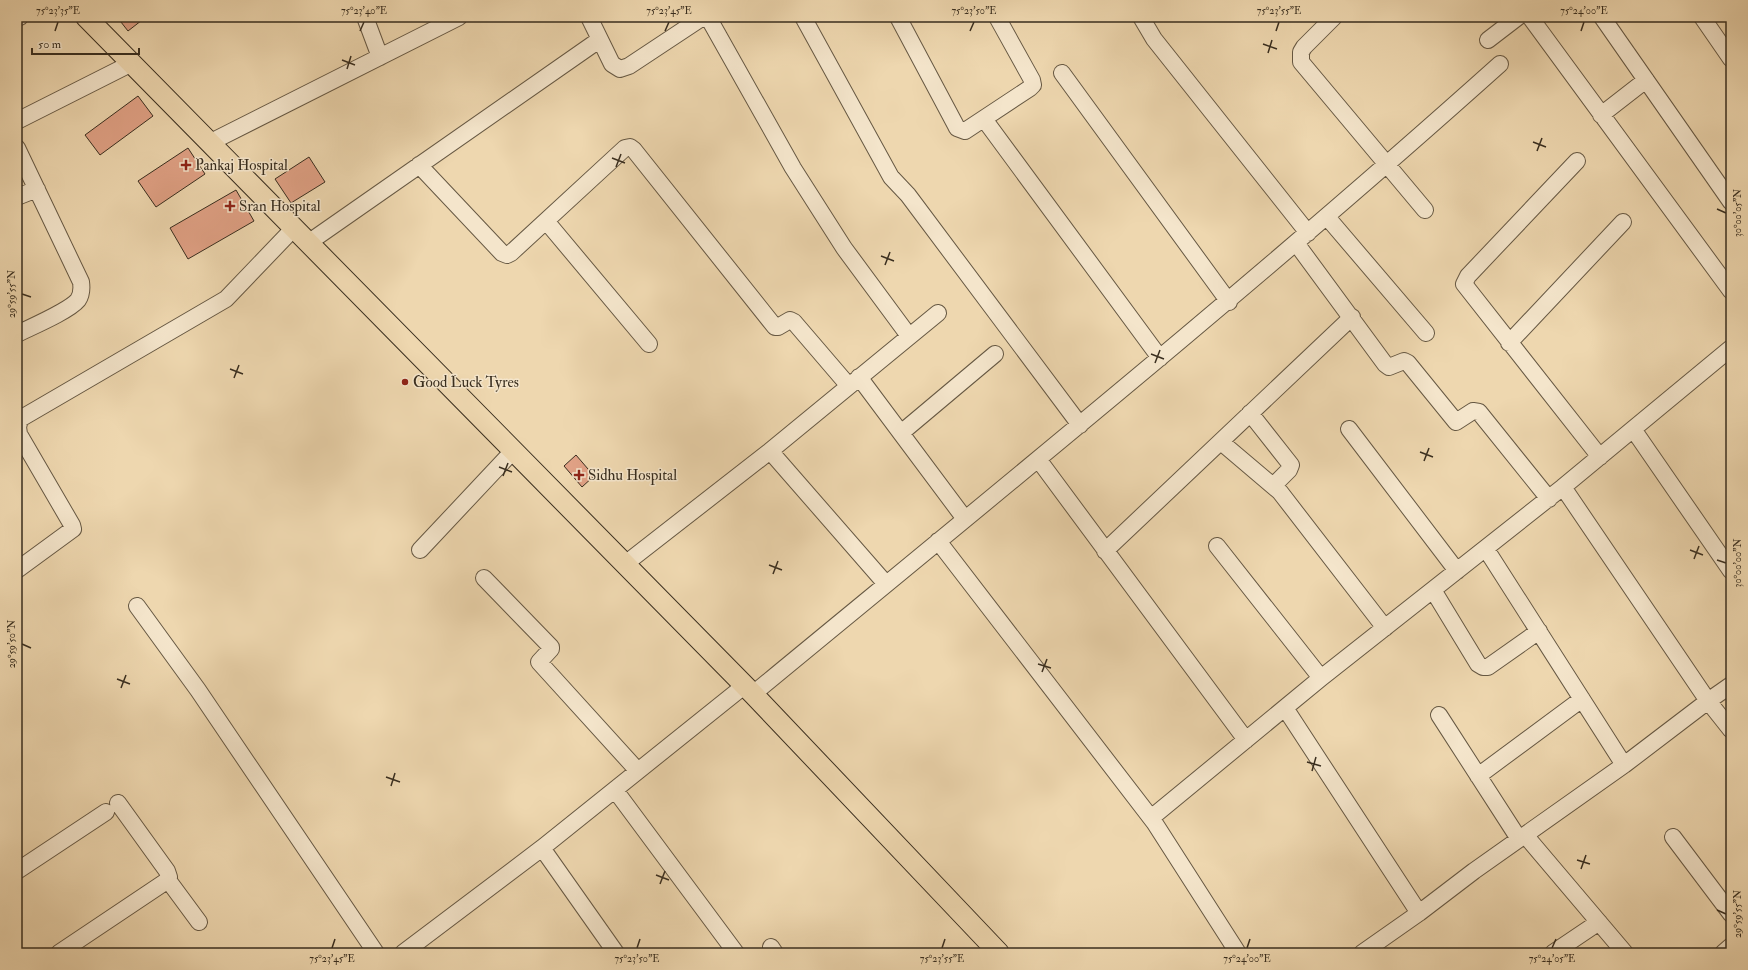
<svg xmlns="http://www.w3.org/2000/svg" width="1748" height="970" viewBox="0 0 1748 970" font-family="'IM FELL Double Pica',serif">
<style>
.building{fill:#e0a185;stroke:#392e1f}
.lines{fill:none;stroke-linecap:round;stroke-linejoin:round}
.minor-casing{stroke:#665843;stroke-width:18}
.major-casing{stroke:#392e1f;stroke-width:22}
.minor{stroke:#f4e5cb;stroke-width:16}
.major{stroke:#eed7af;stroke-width:20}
.ticks{fill:none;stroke:#392e1f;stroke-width:1.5}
.poi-dot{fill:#8f2418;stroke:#f4e5cb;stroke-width:1.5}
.labels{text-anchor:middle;stroke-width:3;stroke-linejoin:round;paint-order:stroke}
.poi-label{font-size:15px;fill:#392e1f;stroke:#f4e5cb;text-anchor:start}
.neatline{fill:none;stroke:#392e1f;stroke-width:1.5}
.ticks-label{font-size:10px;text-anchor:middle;fill:#392e1f}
</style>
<rect width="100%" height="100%" fill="#eed7af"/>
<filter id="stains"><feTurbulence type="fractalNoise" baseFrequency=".005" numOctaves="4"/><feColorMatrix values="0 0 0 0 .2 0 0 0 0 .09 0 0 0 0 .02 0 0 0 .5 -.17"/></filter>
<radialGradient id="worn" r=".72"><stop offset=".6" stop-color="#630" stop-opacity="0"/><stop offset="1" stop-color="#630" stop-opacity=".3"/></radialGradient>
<path class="building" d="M117,17h29l-18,14z
M138,96l15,20 -53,39 -15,-20z
M188,148l17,26 -49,33 -18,-26z
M309,157l16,25 -34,21 -16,-24z
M236,190l18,31 -66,38 -18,-31z
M576,455l18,21 -12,11 -18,-21z"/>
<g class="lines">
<g class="minor-casing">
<path id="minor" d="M365,17l15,40
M589,17l23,47 8,5 9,-3 74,-49
M708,17l85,151 51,80 65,88
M803,17l88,160 17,18 172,230
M898,17l57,107 2,4 8,3 65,-43 3,-3 -1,-5 -35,-63
M1141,17l13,22 154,194
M1334,17l-30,30 -3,5v10l124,148
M1530,17l201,274
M1602,17l129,185
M1702,17l29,42
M17,18l3,-1
M1488,40l30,-23
M1062,73l167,229
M1601,115l45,-35
M984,119l176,239
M17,121l115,-58
M209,143l250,-126
M17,148l64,134c1,7 1,12 -3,18 -9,11 -47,27 -61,34
M1577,161l-109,115 -4,8 136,173
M419,165l83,88 5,2 4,-2 114,-105 5,-1 4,3 141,177h3l12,-7 4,2 54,63
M17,197l20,-8
M1327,217l99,116
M546,221l103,123
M308,243l291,-203
M1296,243l89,121 4,3 15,-6 4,2 48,59 17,-11 6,1 70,87
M1509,343l114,-121
M859,377l106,142
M1250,413l41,52 -2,5 -16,16
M1349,429l108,142
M1633,429l98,142
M901,433l94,-79
M1221,442l59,50 105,136
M770,451l116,133
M1038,459l208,281
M1563,487l145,214 23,29
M938,541l216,281 84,131
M1217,546l104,132
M1486,549l138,216
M420,550l93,-99
M1105,551l247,-234
M625,564l145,-113 168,-138
M17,570l56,-41 -1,-4 -53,-91 -1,-7 2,-8 206,-120 68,-71
M484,578l67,69v2l-12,13 99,109
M1433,590l45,74 5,3h5l51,-36
M137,606l61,84 178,263
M753,694c251,-207 504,-412 747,-630
M1285,708l134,205
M1439,715l80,124
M1478,776l104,-77
M615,790l121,163
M1151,818l170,-140 242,-191 168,-139
M1525,835l100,118
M1673,837l58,77
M542,848l74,105
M17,871l89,-59
M168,880l31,42
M771,947l4,6
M59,953l109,-73 1,-3 -2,-6 -49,-68
M403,953l139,-105 202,-162
M1362,953l57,-40 55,-42 150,-106 84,-64 23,-16
M1553,953l46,-31
M1723,953l8,-7"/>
</g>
<g class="major-casing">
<path id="major" d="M86,17l667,677 246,259"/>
</g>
<use href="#minor" class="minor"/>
<use href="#major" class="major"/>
</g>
<path class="ticks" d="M55,31l3,-9M360,31l4,-9M665,31l4,-9M970,31l4,-9M1276,31l3,-9M1581,31l3,-9M1263,44l14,5M1268,53l4,-13M342,60l13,5M347,69l4,-13M1533,142l13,5M1537,151l5,-13M612,158l13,5M616,167l5,-13M1717,209l9,4M881,256l13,5M885,265l5,-13M22,294l9,3M1151,354l13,5M1155,363l5,-13M230,369l13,5M234,378l5,-13M1420,452l13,5M1424,461l5,-13M499,467l13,5M503,476l5,-13M1690,550l13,5M1694,559l5,-13M1717,560l9,3M769,565l13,5M773,574l5,-13M22,644l9,4M1038,664l13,4M1042,672l5,-13M117,679l13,5M121,688l5,-13M1307,762l14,4M1312,771l4,-14M386,777l14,5M391,786l4,-13M1577,860l13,4M1581,869l5,-14M656,875l13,5M660,884l5,-13M1717,910l9,4M332,948l3,-9M637,948l3,-9M942,948l3,-9M1247,948l3,-9M1552,948l4,-9"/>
<g class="poi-dot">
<path d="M184 159h4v4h4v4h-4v4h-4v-4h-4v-4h4z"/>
<path d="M228 200h4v4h4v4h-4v4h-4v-4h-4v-4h4z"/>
<circle cx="405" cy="382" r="4"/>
<path d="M577 469h4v4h4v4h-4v4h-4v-4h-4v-4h4z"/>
</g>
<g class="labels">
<g class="poi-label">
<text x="195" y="170">Pankaj Hospital</text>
<text x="239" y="211">Sran Hospital</text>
<text x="413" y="387">Good Luck Tyres</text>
<text x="588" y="480">Sidhu Hospital</text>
</g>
</g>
<rect width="1748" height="970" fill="none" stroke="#eed7af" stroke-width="44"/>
<path d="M32 48v6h107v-6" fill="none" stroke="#392e1f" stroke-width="2"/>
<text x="38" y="48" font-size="12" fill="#392e1f" stroke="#f4e5cb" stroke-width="3" paint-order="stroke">50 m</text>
<rect x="22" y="22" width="1704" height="926" class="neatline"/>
<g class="ticks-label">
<text x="58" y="14">75°23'35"E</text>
<text x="364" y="14">75°23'40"E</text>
<text x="669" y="14">75°23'45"E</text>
<text x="974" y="14">75°23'50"E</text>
<text x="1279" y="14">75°23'55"E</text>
<text x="1584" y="14">75°24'00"E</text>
<text transform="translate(1737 213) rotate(-90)" y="4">30°00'05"N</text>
<text transform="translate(11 294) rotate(-90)" y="4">29°59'55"N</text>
<text transform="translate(1737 563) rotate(-90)" y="4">30°00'00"N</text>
<text transform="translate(11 644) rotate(-90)" y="4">29°59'50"N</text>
<text transform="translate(1737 914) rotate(-90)" y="4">29°59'55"N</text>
<text x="332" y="962">75°23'45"E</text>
<text x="637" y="962">75°23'50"E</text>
<text x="942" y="962">75°23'55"E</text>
<text x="1247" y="962">75°24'00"E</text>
<text x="1552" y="962">75°24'05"E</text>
</g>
<rect width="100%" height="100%" filter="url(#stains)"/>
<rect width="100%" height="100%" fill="url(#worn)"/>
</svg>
